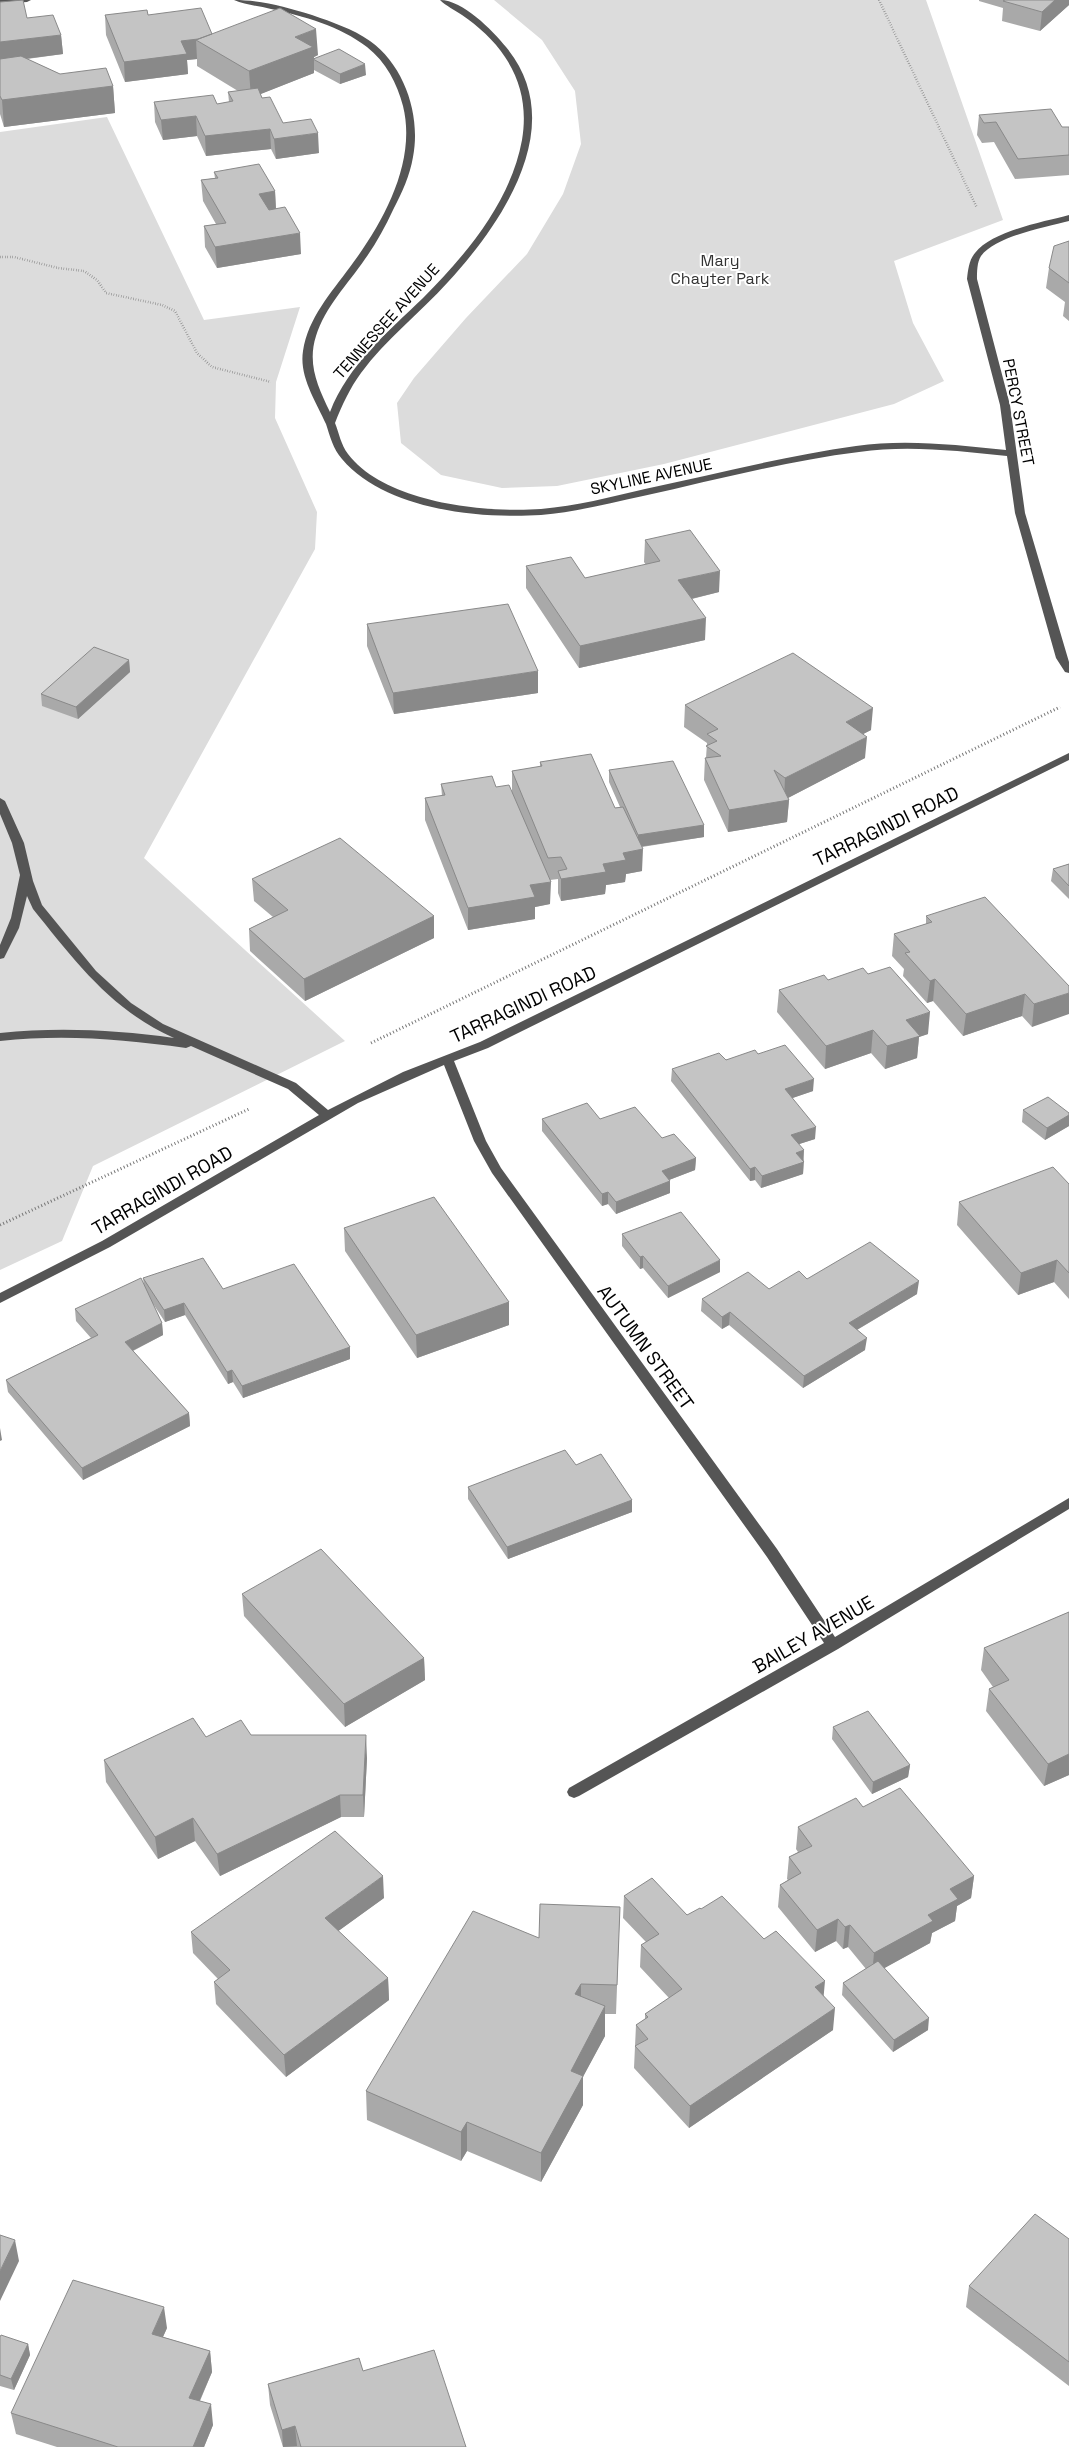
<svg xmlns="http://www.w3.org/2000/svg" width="1069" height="2447" viewBox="0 0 1069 2447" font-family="'Space Grotesk',sans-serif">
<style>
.green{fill:#dcdcdc}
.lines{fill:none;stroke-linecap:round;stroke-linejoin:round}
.path-far1{stroke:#777;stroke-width:2.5;stroke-dasharray:0.5 2;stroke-linecap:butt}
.path{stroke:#777;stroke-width:3;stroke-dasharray:1 2.5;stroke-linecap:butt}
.minor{fill:#555;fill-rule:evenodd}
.wall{fill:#a9a9a9}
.shaded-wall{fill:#898989}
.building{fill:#c4c4c4;stroke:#898989}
.labels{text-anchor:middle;stroke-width:4;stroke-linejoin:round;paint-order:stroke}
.far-park-label{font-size:16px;fill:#333;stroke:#fff}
.far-street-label{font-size:16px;fill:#000;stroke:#fff}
.street-label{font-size:19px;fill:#000;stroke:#fff}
</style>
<rect width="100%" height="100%" fill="#fff"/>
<path class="green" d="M494,0h432l77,220 -109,41 19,62 31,58 -50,23 -230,60 -107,22 -55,2 -61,-13 -40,-32 -4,-40 17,-25 52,-60 61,-64 36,-60 18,-50 -6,-53 -33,-51z
M107,117l97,203 96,-13 -24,75 -1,36 42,94 -2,37 -171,309 201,183 -252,125 -31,75 -62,29v-1138z"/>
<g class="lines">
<path class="path-far1" d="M879,0l98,208
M0,257h14l44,11 26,3 13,9 9,13 56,12 13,6 22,42 15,14 59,15"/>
<path class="path" d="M371,1043l689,-336
M0,1225l249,-116"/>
<path class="minor" d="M0,0h31l-4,2 -27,2z
M234,0c27,0 52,7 78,15 20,7 41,14 58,26 35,25 51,75 43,116 -3,18 -11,36 -20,53 -8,17 -17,34 -28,49 -17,25 -40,48 -49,77 -9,28 2,51 14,76 18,-47 58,-80 93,-114 43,-43 88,-97 99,-158 5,-30 0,-58 -17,-83 -11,-17 -27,-31 -43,-42 -7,-5 -16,-9 -22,-15 23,0 52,30 66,47 64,77 -3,175 -58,235 -28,31 -62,57 -87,91 -11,15 -19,32 -26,50 4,10 6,22 13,31 37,49 137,59 193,55 35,-3 70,-12 104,-20 70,-15 140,-33 211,-43 50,-7 100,-1 150,4l-6,-45 -33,-126c1,-9 2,-19 8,-26 17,-22 68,-31 94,-38v6c-23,6 -73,15 -88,35 -4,6 -4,16 -4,23l33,126 15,108 44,149v11l-4,-1 -9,-14 -41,-145 -8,-57c-49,-5 -99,-11 -148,-4 -73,9 -144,28 -216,44 -33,7 -67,16 -102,19 -62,4 -156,-5 -199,-56 -9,-10 -12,-23 -16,-35 -10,-23 -27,-47 -23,-73 5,-33 28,-58 47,-84 33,-44 67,-105 53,-161 -6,-23 -17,-44 -36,-59 -27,-21 -64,-31 -96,-38 -12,-3 -26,-4 -37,-9z
M1069,753v7l-581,288 -34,13 32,80 15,27 276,381 58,88 234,-139v11l-231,140 -259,147 -5,2 -5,-2 -2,-4 2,-4 255,-145 -57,-86 -275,-384 -18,-32 -30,-76 -86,38 -248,144 -110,56v-10l102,-52 217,-126 -31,-26 -97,-43 -5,2c-63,-9 -123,-14 -186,-7v-8c59,-6 116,-3 174,5 -63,-28 -99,-77 -141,-129l-6,-13 -8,32 -15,30 -4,1v-14l11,-27 9,-43 -8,-32 -12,-29v-16l5,3 19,42 9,38 9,24 54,66 35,32 32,21 133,59 32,27 75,-38 77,-30z"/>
</g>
<path class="wall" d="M979,0h90v5l-29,26 -38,-10 1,-13 -24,-7z
M0,2l27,16 34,17 2,19 -36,5 33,15 53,12 2,27 -111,14 -4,-13z
M105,15h43l64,19 106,21 -4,2v1l52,17 -26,9 -26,-14v3l-54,21 2,4 21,25 36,30 -43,6 -5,-10 -65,7 -9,-20 -34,4 -8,-18 -1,-20 63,2 12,-2 -1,-10 10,-1 -41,-25v-7l-10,1 1,14 -63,8 -19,-47z
M979,115l83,12h7v48l-54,4 -21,-37 -12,1 -5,-8z
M214,172l61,19 1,18 25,45 -84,14 -12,-21 -1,-21 12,-2 -13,-23 -2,-21 14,-2z
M1069,241v80l-6,-5 2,-14 -19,-14 3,-20z
M645,540l74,52 -27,7 13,41 -126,28 -53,-80v-22l59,12 61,-13 -2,-3z
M367,624l171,69 -144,21 -27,-68z
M129,660l1,12 -52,47 -36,-13 -1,-12z
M685,705l186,25 -8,4 2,24 -77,40 1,2 -2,22 -59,10 -24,-52 1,-22h1l1,-15 -23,-16z
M540,762l75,46 5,-1 -11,-25v-12l95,55v12l-62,10v24l-16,3 -1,8 -19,3 -1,9 -44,7 -3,-8v-14l-8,1v24l-15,3v12l-67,11 -43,-110v-22l17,-2 -1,-12 55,3 16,5v-21l28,-4z
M1069,864v35l-18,-18 2,-12z
M252,879l182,37v22l-129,63 -55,-50 -1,-22 24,-12 -19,-16z
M926,916l143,70 -37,41 -10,-11 -59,20 -30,-35 -6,2 -24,-27 1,-7 -12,-13 2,-22 32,-10z
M868,974l60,60 -9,3 -2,21 -32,11 -14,-16 -46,16 -48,-57 2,-22 49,-10z
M758,1054l55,37 -21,7 23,41 -16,5 5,18 -1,12 -42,14 -6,-8 -5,1 -79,-100 1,-12z
M1023,1110l46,3v13l-24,14 -23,-18z
M542,1119h58l62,19 34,20 -1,12 -26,10 1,1v12l-54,21 -8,-10 -6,2 -60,-75z
M1069,1184v115l-15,-17 -36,13 -61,-70 2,-23z
M344,1228l165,74v23l-92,33 -72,-107z
M622,1234l98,38 -52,26 -25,-30 -3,1 -18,-23z
M143,1278l80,11 127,58v12l-107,39 -10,-16 -5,2 -43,-69 -20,7 -15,-23 12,24 1,12 -30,16 56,62 1,13 -107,54 -75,-88 -2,-12 85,-42 -15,-17 -1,-12 69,-23z
M807,1279l110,15 -60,36 8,20 -62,38 -74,-63 -7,4 -21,-18 1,-12 67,-10z
M576,1465l56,35v12l-124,47 -40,-60v-12z
M242,1594l182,64 1,22 -80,47 -101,-111z
M1069,1612v163l-25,11 -58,-75 3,-22 4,-2 -12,-17 3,-22z
M833,1727l77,38 -2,12 -36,17 -40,-55z
M251,1735l116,23 -3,59h-23l-121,59 -25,-35 -37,18 -52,-77 -2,-22 102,-23z
M863,1807l111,69 -3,22 -14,8 -2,15 -23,12 -2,10 -46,25 44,62 -35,22 -51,-57 1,-12 23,-14 -18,-22 -5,2 -7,-8 -21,11 -37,-45 2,-22 8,-5 -1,-1 2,-22 9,-5 -2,-3 2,-22z
M624,1896l63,19 14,-6 63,30 60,57 9,34 -144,98 -55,-60 2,-43 9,-6v-5l24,-16 -29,-31 1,-22 5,-3 -23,-24z
M384,1898l-46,33 50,47 1,22 -103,77 -70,-73 -2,-22 4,-3 -25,-26 -2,-21z
M620,1907l-4,107h-11v22l-22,40v29l-42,77 -74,-31 -6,10 -94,-41 -1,-29 173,-153z
M1069,2239v147l-103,-79 3,-21z
M167,2328l-4,9 47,14 2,21 -12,29 13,24 -9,22h-147l-41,-13 -5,-21z
M0,2337l28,7 2,11 -16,35 -14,-4z
M363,2371l103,76h-183l-13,-42 -2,-21z"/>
<path class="shaded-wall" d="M1055,0h14v5l-29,26 2,-19z
M316,29l2,26 -4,2v16l-63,25 -2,-27 46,-34z
M61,35l2,19 -63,8v-20z
M214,37l-18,3 1,19 -10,1 1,14 -63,8 -1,-20 57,-21z
M365,64l1,11 -26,9v-10z
M113,86l2,27 -111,14 -2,-27z
M196,116l1,20 -34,4 -2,-20z
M270,129l1,20 -65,7 -1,-20z
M318,133l1,20 -43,6 -2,-20z
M275,191l1,20 -16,3 -1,-20z
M300,233l1,21 -84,14 -2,-21z
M720,571l-1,21 -41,10v-22z
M706,618l-1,22 -126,28 1,-22z
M129,660l1,12 -52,47 -2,-12z
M538,671v22l-144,21 -1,-21z
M873,708l-2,22 -27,14 2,-22z
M867,737l-2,21 -81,42 1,-22z
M789,800l-2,22 -59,10 1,-22z
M704,825v12l-66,10v-12z
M643,849l-1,22 -16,3 -1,8 -19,3 -1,9 -44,7v-22l42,-15 20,-11z
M551,882l-1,22 -15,3v12l-67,11v-22l62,-23z
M434,916v22l-129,63 -1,-22z
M935,979l-2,22 -6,2 3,-22z
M1069,993v21l-37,13 2,-23z
M1025,994l-3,22 -59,20 3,-22z
M930,1012l-2,22 -9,3 -2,21 -32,11 2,-23 19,-26z
M873,1030l-2,23 -46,16 1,-23z
M814,1079l-1,12 -29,10 1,-12z
M1069,1115v11l-24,14 2,-12z
M816,1127l-1,12 -25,8 1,-12z
M804,1150l-1,24 -42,14 1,-12 34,-23z
M696,1158l-1,12 -34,13 1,-12z
M755,1167v13l-5,1v-12z
M670,1181v12l-54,21v-12z
M608,1192v12l-6,2v-12z
M643,1256v12l-3,1v-12z
M720,1260v12l-52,26v-12z
M1057,1260l-3,22 -36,13 3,-22z
M919,1281l-2,13 -69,41 1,-12z
M509,1302v23l-92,33 -1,-23z
M184,1303l1,12 -20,7 -1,-12z
M730,1312l-1,13 -7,4v-12z
M162,1323l1,12 -37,19 -1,-12z
M867,1338l-2,12 -62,38 1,-12z
M350,1347v12l-107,39 -1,-12z
M232,1370l1,12 -5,2 -1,-12z
M189,1413l1,13 -107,54 -1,-12z
M0,1428l2,12 -2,1z
M632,1500v12l-124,47 -1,-12z
M424,1658l1,22 -80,47 -1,-23z
M366,1735l1,23 -3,59 -1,-22z
M1069,1754v21l-25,11 4,-22z
M910,1765l-2,12 -36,17 1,-12z
M340,1795l1,22 -121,59 -3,-22z
M193,1818l2,23 -37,18 -3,-22z
M383,1876l1,22 -58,42 -1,-22z
M974,1876l-3,22 -14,8 -2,15 -23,12 -2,10 -58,32 2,-22 54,-38 22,-26z
M838,1919l-2,22 -21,11 2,-22z
M850,1925l-2,22 -5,2 2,-22z
M388,1978l1,22 -103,77 -2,-22z
M825,1981l-2,22 -8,-16z
M581,1984v29l-6,-19z
M605,2006v30l-29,54 7,-14v29l-42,77v-29l30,-82z
M835,2008l-2,22 -144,98 1,-22z
M929,2018l-1,12 -35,22 1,-12z
M467,2122v29l-6,10v-29z
M15,2240l4,21 -19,40v-30z
M164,2307l3,21 -12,26 -3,-20z
M28,2344l2,11 -16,35 -3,-11z
M210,2351l2,21 -20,46 -3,-20z
M211,2404l2,21 -9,22h-11z
M295,2426l2,20 -14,1 -1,-17z"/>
<path class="building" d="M23,0l4,18 26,-3 8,20 -61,7v-40z
M1005,0h50l-13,12 -39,-11z
M201,8l11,26 -14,5 -17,2 6,13 -63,8 -19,-47 42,-5 1,5z
M280,8l36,21 -21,8 18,10 -64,24 -53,-31z
M339,49l26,15 -25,10 -27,-15z
M21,56l39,18 46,-6 7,18 -111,14 -2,-4v-37z
M258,88l4,10 8,-1 13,26 28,-4 7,14 -44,6 -4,-10 -65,7 -9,-20 -35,4 -7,-18 59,-7 4,9 16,-3 -5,-9z
M1051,109l11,18h7v28l-51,4 -22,-37 -12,1 -5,-8z
M259,164l16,27 -16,3 10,16 16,-3 15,26 -85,14 -11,-21 22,-3 -25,-43 17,-2 -4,-6z
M1069,241v42l-20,-15 5,-22z
M690,530l30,41 -42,9 28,38 -126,28 -54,-80 45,-9 14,21 75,-17 -15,-21z
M508,604l30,67 -145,22 -26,-69z
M94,647l35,13 -53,47 -35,-13z
M793,653l80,55 -27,14 21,15 -82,41 -11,-8 15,30 -60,10 -24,-52 16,-2 -15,-10 11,-5 -10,-7 11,-5 -33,-24z
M591,754l24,54 8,-1 20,42 -20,4 3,7 -23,4 3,8 -45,7 -3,-8 9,-2 -6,-12 -13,1 -36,-87 30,-5 -2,-4z
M673,761l31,64 -66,10 -29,-65z
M492,776l4,11 13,-2 42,97 -21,3 5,12 -67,11 -43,-110 20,-3 -4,-11z
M340,838l94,78 -130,63 -55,-50 39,-19 -36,-31z
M1069,864v22l-16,-17z
M985,897l84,89v7l-35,11 -9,-10 -59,20 -31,-35 -5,2 -25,-28 5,-1 -16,-18 38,-12 -6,-6z
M890,967l40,45 -24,8 14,16 -33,10 -14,-16 -47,16 -47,-56 45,-15 4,5 35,-12 5,6z
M785,1045l29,34 -29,10 31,38 -25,8 13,15 -8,3 8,9 -42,14 -7,-9 -5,2 -78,-100 47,-16 7,7 29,-10 3,4z
M1048,1097l21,16v2l-22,13 -24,-18z
M587,1103l13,16 35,-12 27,31 12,-4 22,24 -34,13 8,10 -54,21 -8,-10 -6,2 -60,-75z
M1053,1167l16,17v89l-12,-13 -36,13 -62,-71z
M434,1197l75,105 -93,33 -72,-107z
M681,1212l39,48 -52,26 -25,-30 -3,1 -18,-23z
M870,1242l49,39 -70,42 18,15 -63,38 -74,-64 -8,5 -20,-18 46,-27 21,17 30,-18 8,8z
M203,1258l20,31 71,-25 56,83 -108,39 -10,-16 -5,2 -43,-69 -20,7 -21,-32z
M141,1278l21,45 -37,19 64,71 -107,55 -76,-88 92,-45 -23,-26z
M565,1450l11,15 25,-11 31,46 -125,47 -39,-60z
M321,1549l103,109 -80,46 -102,-110z
M1069,1612v142l-21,10 -59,-75 20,-9 -25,-32z
M868,1711l42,54 -37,17 -40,-55z
M193,1718l13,19 35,-17 10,15h115l-3,60h-23l-123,59 -24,-36 -38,19 -51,-77z
M900,1788l74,88 -24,13 8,10 -30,16 5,6 -59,32 -24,-28 -5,2 -7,-8 -21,11 -37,-45 21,-12 -12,-16 23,-11 -14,-19 58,-29 7,9z
M335,1831l48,45 -58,42 63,60 -104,77 -70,-73 16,-12 -39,-38z
M652,1878l35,37 13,-7 1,1 21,-13 42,43 12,-8 49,50 -10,6 20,21 -145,98 -55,-60 13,-7 -12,-14 12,-8 -3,-3 37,-25 -41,-44 18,-11 -35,-38z
M540,1904l80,3 -3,78 -36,-1 -6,10 30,12 -34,65 12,5 -42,77 -74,-31 -6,10 -95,-41 107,-180 66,27z
M878,1961l51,57 -35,22 -51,-57z
M1035,2214l34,25v123l-100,-76z
M0,2235l15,5 -15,31z
M73,2280l91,27 -12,27 58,17 -21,47 22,6 -18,43h-75l-107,-34z
M1,2335l27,9 -17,35 -11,-4v-38z
M434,2350l32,97h-165l-6,-21 -13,4 -14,-46 91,-26 4,13z"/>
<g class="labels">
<g class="far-park-label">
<text x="720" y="266">Mary<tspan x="720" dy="18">Chayter Park</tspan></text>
</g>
<g class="far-street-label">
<text transform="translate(386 321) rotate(-48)" y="6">TENNESSEE AVENUE</text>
<text transform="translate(1019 412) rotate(79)" y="6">PERCY STREET</text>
<text transform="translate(651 476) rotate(-12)" y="6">SKYLINE AVENUE</text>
</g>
<g class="street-label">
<text transform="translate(886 826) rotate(-26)" y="7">TARRAGINDI ROAD</text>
<text transform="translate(523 1004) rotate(-25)" y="7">TARRAGINDI ROAD</text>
<text transform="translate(162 1190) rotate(-30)" y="7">TARRAGINDI ROAD</text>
<text transform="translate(646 1347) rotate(54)" y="7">AUTUMN STREET</text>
<text transform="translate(813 1634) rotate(-30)" y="7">BAILEY AVENUE</text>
</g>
</g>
</svg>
